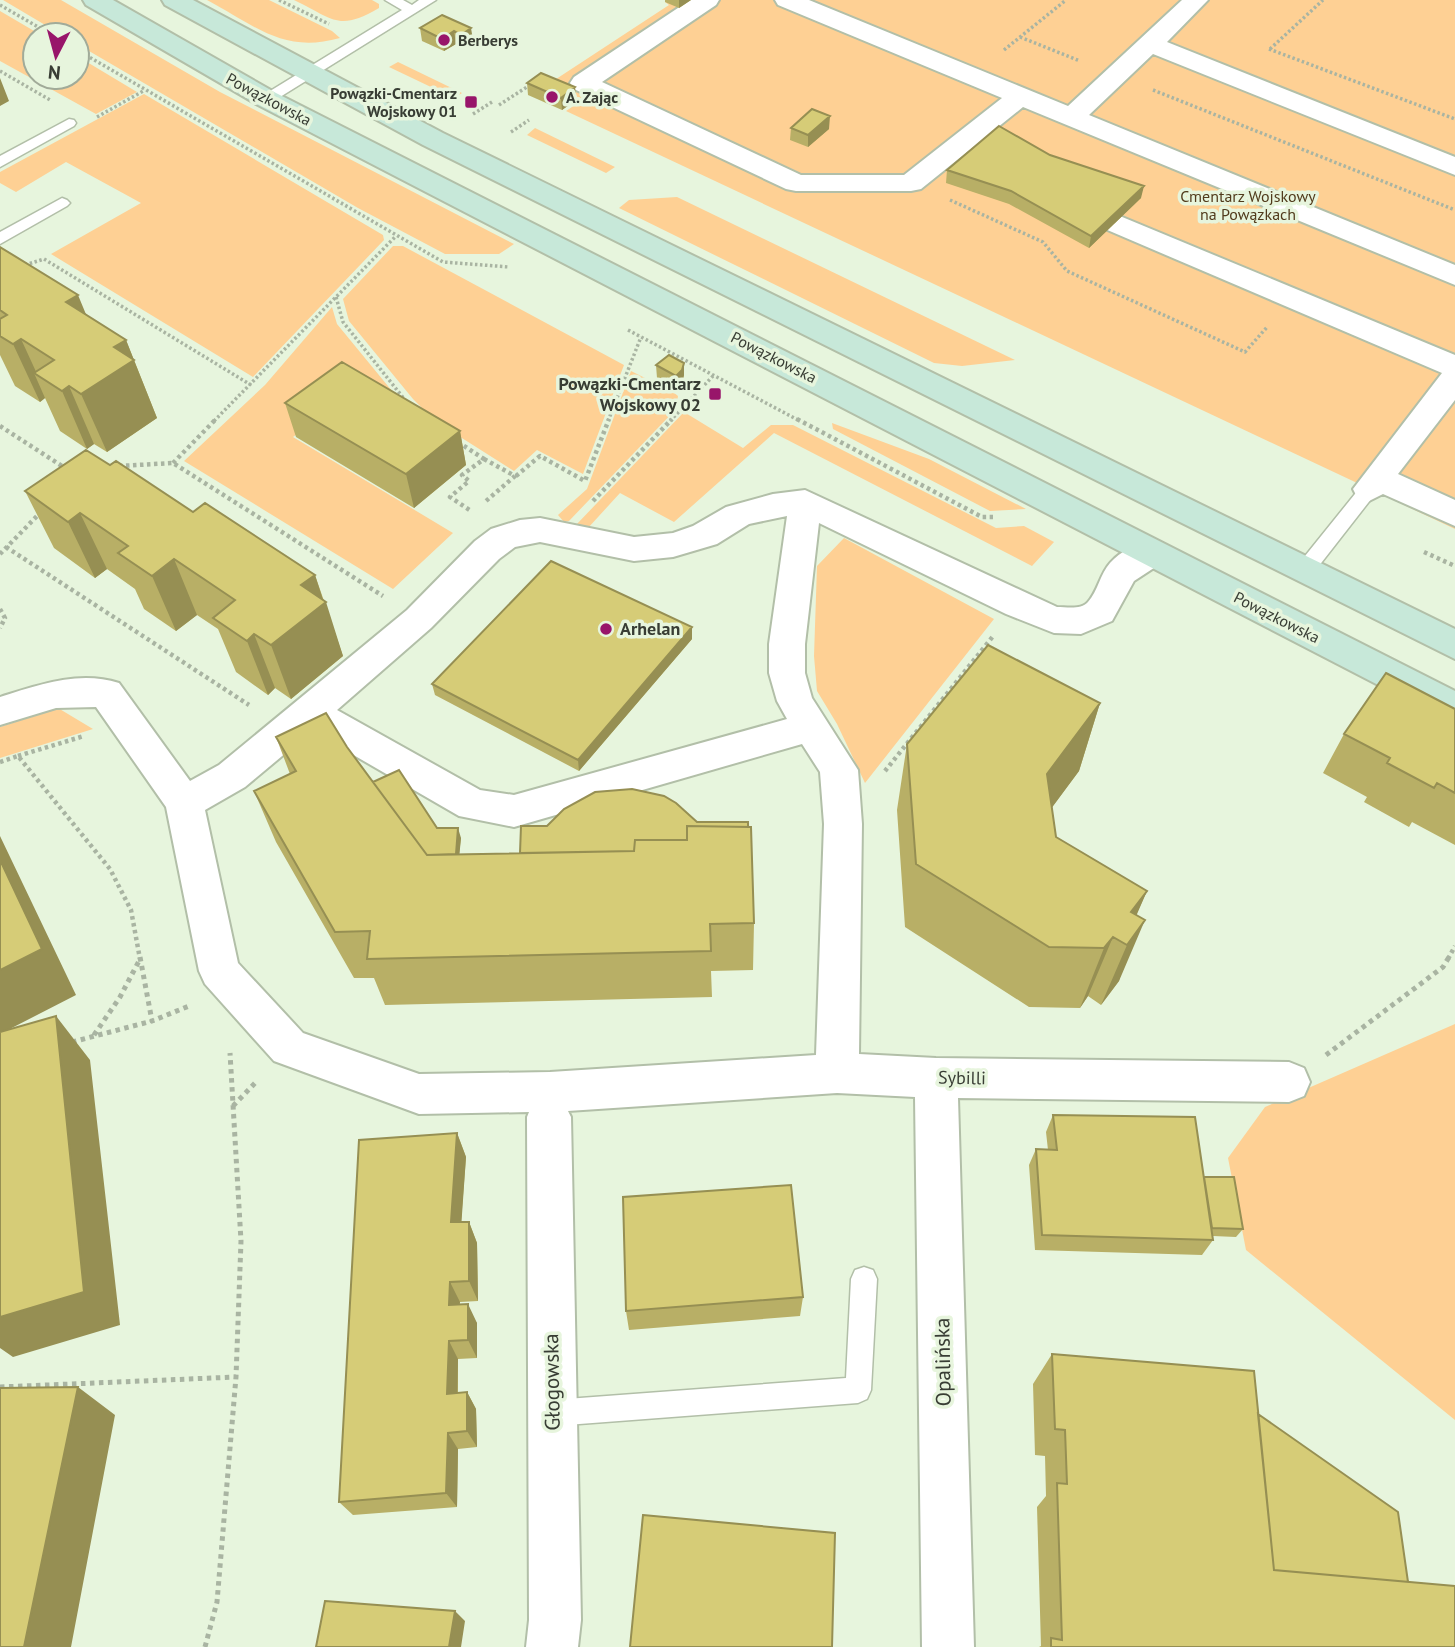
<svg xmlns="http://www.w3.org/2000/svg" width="1455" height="1647" viewBox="0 0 1455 1647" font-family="'PT Sans',sans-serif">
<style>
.green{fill:#fed094}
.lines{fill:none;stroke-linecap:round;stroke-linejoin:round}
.lane-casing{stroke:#b2bfa8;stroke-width:3}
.street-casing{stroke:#b2bfa8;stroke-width:4}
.secondary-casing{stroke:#b2bfa8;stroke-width:4}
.path-far2{stroke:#a9b4a2;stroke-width:3.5;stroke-dasharray:2.5 2.5;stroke-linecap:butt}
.path-far1{stroke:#a9b4a2;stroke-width:4.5;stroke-dasharray:3.5 3.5;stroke-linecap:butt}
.path{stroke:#a9b4a2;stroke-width:5;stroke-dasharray:4.5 4.5;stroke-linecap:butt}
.lane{fill:#fff;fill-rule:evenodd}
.street{fill:#fff;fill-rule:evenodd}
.secondary{fill:#c7e8d9;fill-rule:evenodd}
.wall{fill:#b8af66}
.shaded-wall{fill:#968f53}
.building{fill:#d6cc77;stroke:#968f53;stroke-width:2}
.poi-dot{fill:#98156a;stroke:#e7f5dd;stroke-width:2.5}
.labels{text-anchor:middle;stroke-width:7;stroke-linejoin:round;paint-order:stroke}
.far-poi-label{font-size:16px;font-weight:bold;fill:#383d34;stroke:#e7f5dd;text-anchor:start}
.far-street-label{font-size:16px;fill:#383d34;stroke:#e7f5dd}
.far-park-label{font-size:16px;fill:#513b1c;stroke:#e7f5dd}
.poi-label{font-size:18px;font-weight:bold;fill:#383d34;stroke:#e7f5dd;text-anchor:end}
.street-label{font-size:18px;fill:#383d34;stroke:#e7f5dd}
.near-street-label{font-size:21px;fill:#383d34;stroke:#e7f5dd}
</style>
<rect width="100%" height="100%" fill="#e7f5dd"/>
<path class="green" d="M3,0h58l159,92 294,152 -15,10h-54l-87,-46 -281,-164v-9h-15z
M207,0h62l63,31 8,7c-57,16 -84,-12 -133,-38z
M294,0h78l7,4v4c-41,24 -45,11 -85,-8z
M668,0h787v529l-889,-418 15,-10 -34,-16 122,-80 -4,-3z
M0,11l41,24h-6v42h42v-21l60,36 -41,22 -96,-53z
M398,62l64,31 -8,5 -65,-31z
M144,94l239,141 1,5 -131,137 -202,-123 90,-51 -75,-41 -50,30 -16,-9v-11z
M535,128l80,39 -9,6 -79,-38z
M677,197l338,163 -53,6 -28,-3 -315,-155 10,-8z
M393,246h10l221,119 -41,109 -46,-24 -23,21 -79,-50 -22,-22 -64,-78 -6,-22z
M332,307l5,17 69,84 -54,-14 -59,43 160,96 -60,56 -209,-128 81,-76z
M631,371l42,21 5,4 -2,13 -107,112 -5,1 -6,-7 29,-26z
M684,412l59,36 28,-23h22l203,103 28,-2 30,16 -22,24 -258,-133 -100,89 -54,-29 -32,35h-9l-3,-3z
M832,423l97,36 97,50 -36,2 -157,-82z
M844,538l150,81 -129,164 -28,-59 -20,-33 -3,-35 3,-90z
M58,708l35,21 -93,29v-31z
M1455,1024v396l-209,-170 -18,-92 37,-51z"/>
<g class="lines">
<g class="lane-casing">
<path id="lane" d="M385,0h18l9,5 7,-5h17l-164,102h-10l-2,-3 2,-3 140,-86z
M69,119l5,1 2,3 -2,3 -74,41v-11z
M62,198l5,2 3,3 -3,3 -67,38v-12z
M1369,483l6,1 3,5 -3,5 -64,82h-14l-2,-5 2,-5 66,-82z
M864,1267l9,3 4,9 -6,111 -4,9 -9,4 -305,23 -9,-4 -4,-9 4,-9 9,-4 293,-22 5,-99 4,-9z"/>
</g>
<g class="street-casing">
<path id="street" d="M690,0h29l-3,5 -114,77 199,93h103l98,-77 -224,-93 -3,-5h34l259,106 114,-106h26l-41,42 288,115v18l-302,-121 -64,61 366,150v20l-432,-178 -102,82 -10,2h-115l-10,-2 -212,-100 -4,-6 4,-6z
M1115,214l340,141v45l-57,74 57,26v26l-72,-32 -14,7 -12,-4 -4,-8 89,-116 -337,-144 -4,-6 4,-6z
M805,490l252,117c10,0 24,3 31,-5 10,-11 12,-28 22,-39 12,-14 35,-24 53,-19l5,9 -5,9 -29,19 -22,40 -31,13 -27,-1 -48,-19 -187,-91 -14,121v29l7,25 46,72 4,54 -3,230 77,4 353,4 15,6 6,14 -6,14 -15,6 -331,-4 16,549h-52l-7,-550 -78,-4 -269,18 3,6 10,503 -3,27h-52l3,-27 -2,-503 2,-5 -110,2 -145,-53 -69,-77 -6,-13 -33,-164 -70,-100 -40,1 -56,17v-28c38,-12 79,-27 119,-14l71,98 29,-16 188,-155 68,-69 16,-12 29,-9 20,-2 94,19 39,-4 20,-7 33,-19 47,-13zM787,516l-18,128v29l8,28 10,18 -273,76 -34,-5 -143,-80 94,-82 68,-69 16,-12 25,-5 94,19 39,-4 44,-13 32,-20zM312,731l147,85 55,11 288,-83 18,28 4,52 -8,231 -266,17 -131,2 -116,-41 -65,-70 -33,-153 40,-23z"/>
</g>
<g class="secondary-casing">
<path id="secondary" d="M83,0h30l163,93 1179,598v31l-13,-4 -1184,-613 -172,-100z
M162,0h31l250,133 1012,496v30l-1032,-514 -258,-140z"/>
</g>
<path class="path-far2" d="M279,0l50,24
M0,5l52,30
M1020,37l60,24
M1269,49l186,70
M1270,49l53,-49
M77,50l366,212 66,5
M1004,50l62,-50
M0,71l50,29
M1153,90l302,120
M499,105l31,-20
M473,114l19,-12
M97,117l48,-27
M511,132l18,-12
M950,200l93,42 24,29 178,81 23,-26
M25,265l19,-6 207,126
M336,297l7,25 62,78
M628,330l172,91
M214,421l182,-185
M608,421l33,-84
M670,421l43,-45"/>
<path class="path-far1" d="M797,419l185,98h11
M0,426l65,42
M458,442l26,17 -22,16 7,6 -19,16 21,14
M484,459l31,17 -29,25
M173,463l43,-44
M119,466l54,-3 210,133
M516,476l24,-20 45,25 24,-62
M593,501l79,-82
M6,547l243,158
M1424,552l31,14
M0,554l41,-42
M0,609l5,9 -5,10
M18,756l66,-20
M0,762l18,-6 92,113 21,41 9,49
M885,771l109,-136
M1448,959l7,-13"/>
<path class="path" d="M140,957l12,64 37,-15
M94,1035l26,-38 20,-38
M72,1042l80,-21
M1326,1055l117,-88 6,-10
M233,1106l24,-25
M0,1387l236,-10 5,-136 -11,-188
M205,1647l12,-45 19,-225"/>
<use href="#lane" class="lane"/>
<use href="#street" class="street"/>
<use href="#secondary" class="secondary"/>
</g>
<path class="wall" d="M665,0h26l-12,8 -14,-6z
M442,15l31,25 -10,7 -7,-3 -12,7 -22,-10 -2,-13z
M527,83l48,4 1,13 -14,10 -34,-15z
M791,128l38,1 -21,18 -18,-7z
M1050,155l91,43 -52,50 -80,-44 -63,-21 1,-13z
M0,247l87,68 39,25 31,78 -50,34 -13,-8 -7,5 -27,-18 -15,-33 -5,4 -25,-16 -15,-31z
M656,365l28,10 -2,8 -6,5 -19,-10z
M285,403l175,28 6,34 -52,43 -118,-71z
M110,465l83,47 122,63 28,81 -52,43 -16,-11 -7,7 -32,-23 -18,-43 -21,-14 -21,16 -32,-22 -9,-20 -28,-20 -12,9 -41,-30 -29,-57z
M692,627v12l-113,132 -144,-76 -3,-11z
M1100,703l-21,68 -27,36 4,30 91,54 -11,24 -17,66 -18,24 -13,-9 -8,12 -51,-1 -124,-80 -8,-117 10,-66z
M1455,709v136l-43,-23 -3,5 -45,-25 3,-5 -44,-24 21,-39z
M276,737l71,10 26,35 64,46 24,10 -2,16 61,-1 177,-31 51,5 6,96 -1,47 -42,1 1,26 -327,8 -11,-27h-20l-78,-136 -22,-51 36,-17z
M1053,1115l151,62 39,52 -7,8 -23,-1v4l-11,15 -167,-5 -6,-85 7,-16 12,1 -2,-18z
M457,1133l9,24 -5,65h8l8,21 1,58 -18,1 -1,2 18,19v35l-19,1v34l9,-1 9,17 1,38 -19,2 -1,58 -104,8 -14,-13z
M803,1297l-3,19 -171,14 -3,-19z
M1052,1354l206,60 150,168 47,65h-416l2,-1 -4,-139 9,-11 -1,-40 -10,-1 -2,-71z"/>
<path class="shaded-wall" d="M679,0h12l-12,8z
M471,28l2,12 -10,7 -2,-12z
M454,31l2,13 -12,7 -2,-12z
M0,78l9,23 -9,5z
M575,87l1,13 -14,10 -1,-12z
M830,116l-1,13 -21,18v-12z
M1144,186l-3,12 -52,50 2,-12z
M78,295l24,58 -36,-51z
M21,339l17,37 -4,-3 11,25 -5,4 -27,-58z
M126,340l31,78 -50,34 -26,-58 33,-47z
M684,363v12l-2,8 -6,5v-12z
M69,386l25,58 -7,5 -25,-58z
M460,431l6,34 -52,43 -8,-34z
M80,513l27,56 -12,9 -27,-56z
M174,559l23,56 -21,16 -24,-55z
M315,575l9,28 2,-1 17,54 -52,43 -20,-54 30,-60z
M692,627v12l-113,132 -1,-11z
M254,634l21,54 -7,7 -21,-54z
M1100,703l-21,68 -51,69 19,-66z
M458,828l3,10 -3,31 -3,-11z
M0,836l76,159 -76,39z
M1147,891l-23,53 7,-32z
M1145,920l-26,61 -18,24 26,-60z
M1113,937l-25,59 -8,12 24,-60z
M56,1016l34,44 30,265 -107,32 -13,-9v-31z
M457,1133l9,24 -6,86 -9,-21z
M469,1222l8,21 1,58 -9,-20z
M450,1282l10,20 -2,23 -9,-20z
M468,1304l9,19v35l-9,-18z
M449,1341l9,18 -1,52 -10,-17z
M78,1387l37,28 -44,232h-47z
M467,1392l9,17 1,38 -10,-16z
M448,1433l10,16 -1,58 -11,-14z
M455,1611l10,10 -4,26h-12z"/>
<path class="building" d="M442,15l29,13 -10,7 -7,-4 -12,8 -22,-11z
M541,73l34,14 -14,11 -34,-15z
M812,109l18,7 -22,19 -17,-7z
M999,126l51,29 94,31 -53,50 -80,-45 -64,-21z
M0,247l78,48 -12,7 60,38 -12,7 20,13 -53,34 -12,-8 -7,5 -28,-18 20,-13 -33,-21 -8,5 -13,-8v-17l7,-4 -7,-5z
M669,355l15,8 -2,7 -6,6 -20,-11z
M342,362l118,69 -54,43 -121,-71z
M86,450l24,15 6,-4 77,51 12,-9 110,72 -14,10 25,17 -55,43 -17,-11 -7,7 -34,-23 22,-18 -61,-41 -22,17 -34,-23 10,-7 -48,-33 -12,9 -43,-31z
M551,561l141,66 -114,133 -146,-76z
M988,645l112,58 -53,71 9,63 91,54 -16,21 14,8 -18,25 -14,-8 -9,11 -55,-1 -133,-83 -9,-120z
M1386,673l69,36v84l-18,-10 -3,5 -47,-25 3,-5 -46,-24z
M326,713l21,34 80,108 207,-4 1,-11h52v-14l64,1 3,96 -44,1 1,27 -344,8 3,-28 -35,1 -81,-141 42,-20 -20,-34z
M399,770l38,58h21l-2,26 -29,1 -54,-73z
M632,789l32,7 12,7 21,19h51v5l-61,-1v14h-52l-1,11 -114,2 1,-27h26l17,-17 31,-17z
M0,860l42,89 -42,21z
M56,1016l28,276 -84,25v-285z
M1053,1115l142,2 18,123 -171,-5 -6,-86 21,1z
M457,1133l-6,89h18v59l-19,1 -1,23 19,-1v36l-19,1 -2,53 20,-2v39l-19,2 -2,60 -107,9 20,-362z
M1204,1177h30l9,52 -31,-1z
M791,1185l12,112 -177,14 -3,-114z
M1052,1354l202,17 20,199 181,16v61h-404v-9l11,2 -5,-157 10,1 -2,-54 -10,-1z
M78,1387l-54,260h-24v-259z
M1258,1414l140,98 10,70 -134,-12z
M643,1515l192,18 -3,114h-202z
M325,1601l130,10 -6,36h-133z"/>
<g class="poi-dot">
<circle cx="444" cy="40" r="7"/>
<circle cx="552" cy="97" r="7"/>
<rect x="464" y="95" width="14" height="14" rx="3.5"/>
<rect x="708" y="387" width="14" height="14" rx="3.5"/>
<circle cx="606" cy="629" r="7"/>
</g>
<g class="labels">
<g class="far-poi-label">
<text x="458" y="46">Berberys</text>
<text x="457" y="99" text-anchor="end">Powązki-Cmentarz<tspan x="457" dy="18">Wojskowy 01</tspan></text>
<text x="566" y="103">A. Zając</text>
</g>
<g class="far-street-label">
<text transform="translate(269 99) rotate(28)" y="6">Powązkowska</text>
<text transform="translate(774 357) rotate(27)" y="6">Powązkowska</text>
<text transform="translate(1277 617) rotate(27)" y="6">Powązkowska</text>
</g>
<g class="far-park-label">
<text x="1248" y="202">Cmentarz Wojskowy<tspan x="1248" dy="18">na Powązkach</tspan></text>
</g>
<g class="poi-label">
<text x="701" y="390">Powązki-Cmentarz<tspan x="701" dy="21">Wojskowy 02</tspan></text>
<text x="620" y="635" text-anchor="start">Arhelan</text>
</g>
<g class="street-label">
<text transform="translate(962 1078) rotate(1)" y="6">Sybilli</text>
</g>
<g class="near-street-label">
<text transform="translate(943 1362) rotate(-91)" y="7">Opalińska</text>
<text transform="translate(552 1382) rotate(-91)" y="7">Głogowska</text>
</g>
</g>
<g transform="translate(56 56) rotate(186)"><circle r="33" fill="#e7f5dd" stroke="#a1ab99" stroke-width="2"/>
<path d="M0-5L12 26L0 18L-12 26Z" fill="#98156a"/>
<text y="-10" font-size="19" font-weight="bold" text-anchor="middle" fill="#383d34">N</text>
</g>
</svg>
